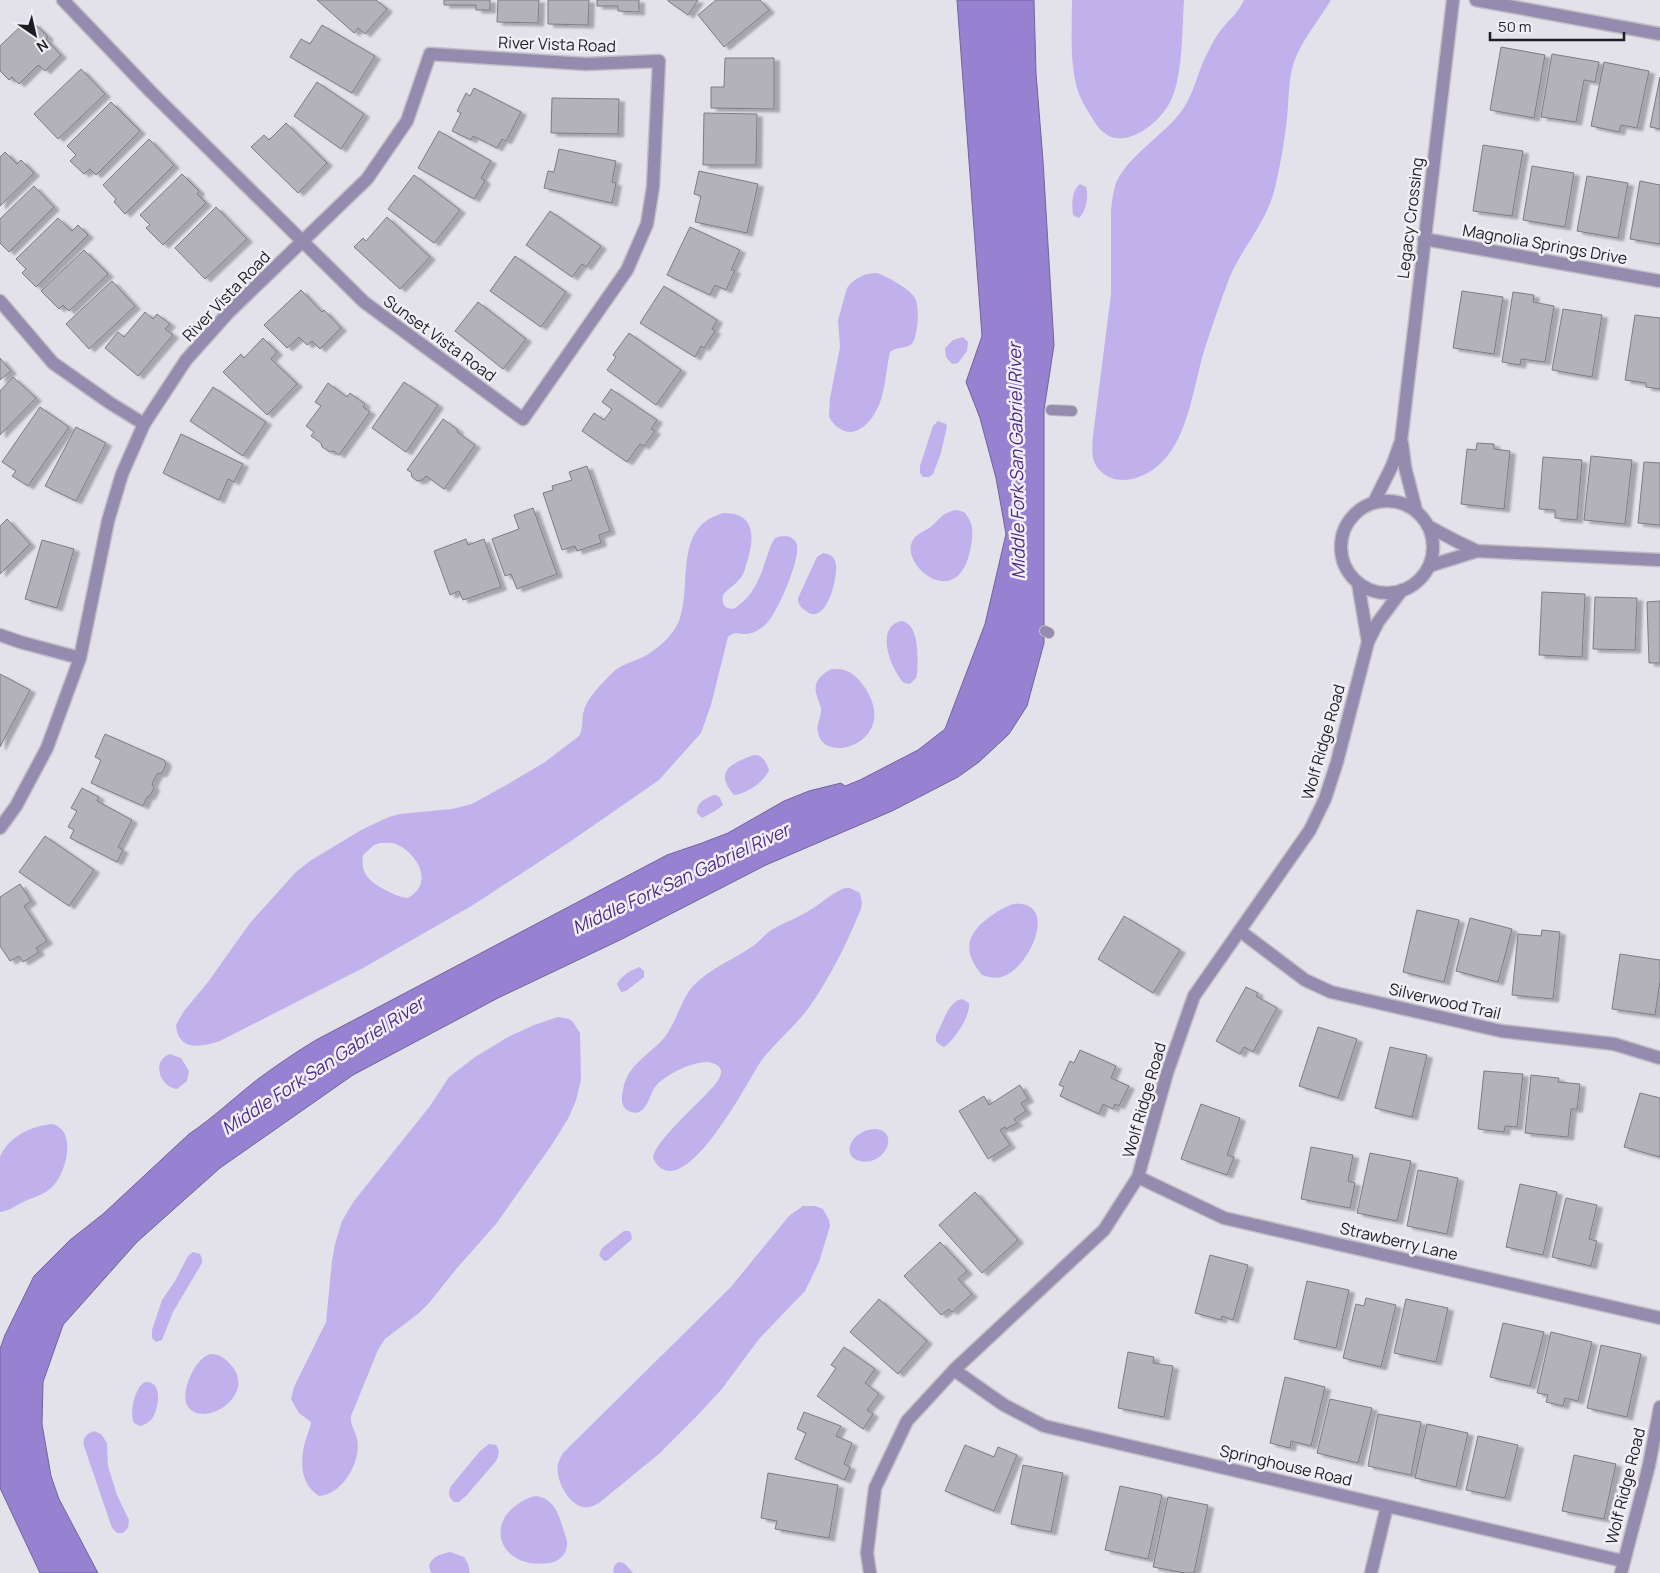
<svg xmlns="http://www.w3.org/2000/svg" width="1660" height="1573" viewBox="0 0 1660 1573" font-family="Manrope,sans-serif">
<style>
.green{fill:#c0b1ec;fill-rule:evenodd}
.water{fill:#9781d1;stroke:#73639c}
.building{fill:#b3b2b9;stroke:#7e7c83;filter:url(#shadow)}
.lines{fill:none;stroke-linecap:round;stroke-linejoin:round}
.service-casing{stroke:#c0bec5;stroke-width:12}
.minor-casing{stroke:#c0bec5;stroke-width:15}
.service{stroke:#948baf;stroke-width:10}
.minor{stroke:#948baf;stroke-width:12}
.labels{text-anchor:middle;stroke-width:5;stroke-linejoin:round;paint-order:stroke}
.street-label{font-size:16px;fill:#1e1e21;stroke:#f0eff6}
.water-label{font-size:18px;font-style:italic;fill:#4d2a88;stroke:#f0eff6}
</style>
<defs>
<filter id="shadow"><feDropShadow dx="5.5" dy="3" stdDeviation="1" flood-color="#0004"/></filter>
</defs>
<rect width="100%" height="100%" fill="#e3e1e9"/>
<path class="green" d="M1072,0h112c-2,29 -1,72 -12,98 -7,16 -23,32 -40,38 -17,6 -29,0 -38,-15 -5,-8 -11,-17 -15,-27 -10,-29 -7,-63 -7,-94z
M1244,0h87c-12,20 -29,40 -37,62 -6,18 -5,37 -7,56 -2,18 -5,38 -9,56 -2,10 -5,23 -9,32 -11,26 -30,48 -40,73 -9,24 -17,47 -25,72 -13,43 -17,111 -68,127 -11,3 -23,3 -32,-4 -14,-10 -12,-23 -11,-38l18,-142v-84c1,-9 2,-18 5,-27 14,-30 48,-47 67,-74 12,-17 15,-40 26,-59 3,-7 7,-14 12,-20 8,-11 17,-16 23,-30z
M1080,184l6,3c3,10 0,25 -7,31l-6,-3c-1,-10 -2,-24 7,-31z
M876,273c8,1 35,17 39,25 5,10 3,37 -3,46 -7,5 -17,3 -22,8 -6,26 -4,57 -27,75 -4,3 -9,5 -14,5 -9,-1 -17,-8 -20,-16l1,-18 10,-51 -2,-27 9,-32c8,-10 16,-14 29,-15z
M963,337l5,5 -1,9 -9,12 -6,1 -6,-7 -1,-9 8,-8z
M938,421l8,3 1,2 -6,27 -8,21 -4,3h-6l-3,-4v-7l13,-40z
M956,510l8,2c11,12 9,24 6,39 -13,62 -72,13 -57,-11 4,-7 13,-9 19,-14 8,-8 12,-14 24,-16z
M724,513c34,0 30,29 22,52 -1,4 -2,8 -4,11 -5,8 -14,12 -19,19 -1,5 0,12 5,13 4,2 8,0 11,-3 14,-10 22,-29 27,-46 3,-7 4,-14 9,-21 5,-2 10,-3 15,-1 4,2 7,5 7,9 3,14 -20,68 -31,78 -5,5 -13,10 -20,10 -8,0 -12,-3 -18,3l-17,68 -10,28 -42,47 -88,61 -98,64 -110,63 -143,73c-18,6 -42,11 -44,-16l8,-14 24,-29 42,-59 46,-51 14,-11 51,-31 28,-13 11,-3 52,-5 20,-5 36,-20 37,-22 34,-26c4,-7 3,-14 4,-22 3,-16 18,-29 28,-40 10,-10 22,-12 34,-18 13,-7 28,-21 34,-35 14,-37 -7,-95 45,-108zM380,843c5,0 11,-1 16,1 21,9 39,39 12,54 -8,-1 -15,-4 -23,-8 -15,-8 -25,-16 -22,-35l11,-10z
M823,553c5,1 10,2 12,8 5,11 -8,67 -29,50 -5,-3 -8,-7 -8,-13l19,-41z
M901,621c19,2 17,39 16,53l-1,4 -6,6 -6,-1c-13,-13 -30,-56 -3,-62z
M832,669c15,-1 22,4 31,16 40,55 -38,82 -45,48 -2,-8 3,-15 3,-23 0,-5 -3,-9 -4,-14 -5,-14 4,-22 15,-27z
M754,755c9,0 12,7 15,15 -4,11 -23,24 -35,25 -21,-24 -2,-32 20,-40z
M713,795h3l4,3 3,7 -8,6 -13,7 -5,-5c-1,-10 8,-14 16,-18z
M845,888h5l10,5 2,10 -1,6c-14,34 -32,71 -54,101 -14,18 -32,33 -46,51 -11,16 -80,152 -108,97 1,-16 44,-53 55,-66 5,-5 12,-12 13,-19 1,-5 -4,-9 -9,-10 -14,-5 -48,12 -57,24 -5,7 -7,21 -16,25 -6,2 -13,-1 -16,-7 -2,-5 -1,-10 0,-15 4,-25 25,-34 41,-52 13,-16 16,-37 29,-52 17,-18 40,-26 60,-40 7,-5 12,-12 20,-17 12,-7 25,-11 37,-19 12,-7 22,-17 35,-22z
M1013,904c48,-5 16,67 -12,73 -6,2 -13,0 -19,-2 -16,-19 -18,-35 0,-52 10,-8 19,-15 31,-19z
M640,967l4,4v6l-18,14 -5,1 -4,-8c4,-8 15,-15 23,-17z
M962,999l7,4c2,12 -15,38 -25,44l-4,-2 -4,-4v-6c7,-11 12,-34 26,-36z
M558,1017l11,2 4,3 7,11 1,47 -5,20 -7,17 -18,29 -55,78 -39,44 -28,35 -10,10 -34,26 -7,11 -27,66c-1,9 4,14 6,23 5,21 -14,56 -38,57 -19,-12 -19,-34 -14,-54 2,-7 5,-13 6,-20l-12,-9 -8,-14 3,-12 32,-65 6,-61 3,-17 7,-23 12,-20 76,-95 19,-29 26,-20 33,-20 26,-12z
M170,1054l11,4 8,13 -2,10 -10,8c-16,-1 -27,-28 -7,-35z
M52,1124c26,6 14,50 0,63 -9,9 -20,10 -31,16 -7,4 -13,8 -21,9v-55c8,-20 31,-31 52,-33z
M876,1129c25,3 8,38 -16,32 -17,-4 -11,-22 1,-28 5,-3 10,-4 15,-4z
M803,1206h12l8,3 6,11 1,6 -11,36 -14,29 -46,48 -38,51 -25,27 -36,36 -61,50c-5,3 -10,5 -16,4 -15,-3 -28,-28 -25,-43 1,-4 3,-7 5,-11l167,-165 59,-72z
M624,1231h5l2,2 1,6 -2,2 -22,19 -4,1 -5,-6 3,-7z
M193,1252l7,2 2,5v4l-29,49 -11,28 -6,2 -4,-4v-8l10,-30 13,-19 13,-25z
M211,1354c8,0 14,4 19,10 30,31 -29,67 -43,41 -7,-13 9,-49 24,-51z
M145,1382c19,-2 14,29 6,38 -3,3 -7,5 -11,6l-6,-3c-5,-10 1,-36 11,-41z
M94,1431l7,3 6,9 1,23 9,29 12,25 -1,8 -5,5h-6l-5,-5 -28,-82c-2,-7 2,-12 10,-15z
M489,1444l7,1c4,6 3,10 0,16l-29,34 -8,7h-5c-6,-5 -6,-10 -3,-16l29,-35z
M536,1496c22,3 25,27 31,45 1,10 -4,17 -13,21 -49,11 -72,-34 -36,-58 6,-4 11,-7 18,-8z
M450,1552l14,5 4,7 2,9h-39l-2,-7c3,-10 12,-12 21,-14z
M618,1562l6,1 9,10h-20l1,-7z"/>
<path class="water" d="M957,0h77l2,73 7,88 11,184 -10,65v233l-17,63 -18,28 -30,28 -21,15 -66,34 -126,54 -146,75 -122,58 -145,77 -133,93 -83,74 -74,83 -20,57 -1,42 9,52 8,23 39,74h-58l-40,-85v-139l5,-14 29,-59 36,-36 33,-26 86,-80c24,-16 46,-37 69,-55 19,-14 38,-27 58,-39l351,-185 35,-12 26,-10 56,-32 25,-10 32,-8 4,3 15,-6 58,-30 27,-21 40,-105 21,-90 -10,-56 -16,-60 -14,-36 16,-46z"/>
<path class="building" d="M317,0h59l11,9 -22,25 -7,-6 -4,5z
M444,0h46v10h-14v-5h-32z
M498,0h41l-1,23 -41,-1z
M548,0h41l-1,25 -40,-1z
M597,0h42v12l-21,-1v-5h-21z
M668,0h30l-10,15 -20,-14z
M716,0h44l9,10 -45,37 -26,-32z
M24,23l5,5 5,-5 14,14 -2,2 15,16 -16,16 -7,-6 -19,19 -7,-7 -3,3 -9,-9v-25z
M322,25l53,31 -23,37 -62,-36 11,-18 9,5z
M1501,47l44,8 -11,63 -44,-8z
M1552,54l47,8 -4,20 -11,-2 -8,42 -35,-5z
M725,58h49v51l-63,-1v-21h13z
M1604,62l45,9 -12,57 -16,-3 -2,7 -28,-6z
M81,69l24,25 -47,45 -24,-25z
M1660,77v52l-10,-2z
M317,82l47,32 -23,35 -47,-33z
M474,88l47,24 -15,29 -4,-2 -5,9 -24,-12 -2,4 -19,-9 9,-18 -4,-2 9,-18 4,3z
M552,98l67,1 -1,35 -67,-1z
M111,102l29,29 -44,44 -6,-6 -6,5 -14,-13 6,-6 -9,-9z
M704,113l53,1 -1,51h-53z
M286,123l41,40 -29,30 -47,-46 13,-12 5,5z
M439,131l52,30 -10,17 4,3 -11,18 -56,-31z
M149,139l25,26 -49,49 -11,-12 2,-3 -13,-14z
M1483,145l40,6 -11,65 -39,-5z
M559,149l57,12 -4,21 4,1 -4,20 -68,-15 4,-17 6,1z
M5,152l12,12 4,-4 13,13 -34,33v-49z
M1532,166l42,7 -9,54 -42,-7z
M699,171l59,13 -11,49 -52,-11 6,-26 -7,-2z
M182,174l17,17 -2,3 9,9 -43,42 -17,-17 4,-3 -10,-10z
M414,175l46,35 -26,33 -46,-34z
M1587,176l41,7 -10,55 -41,-7z
M1640,181l20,4v59l-30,-5z
M34,186l20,21 -45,45 -9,-9v-24z
M216,207l31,32 -42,40 -30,-31z
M550,211l51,35 -15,21 -4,-3 -10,13 -46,-32z
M387,217l43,40 -30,32 -46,-42 9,-9 3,3z
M58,218l14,13 6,-6 10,10 -52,52 -14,-14 4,-4 -10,-10z
M690,227l50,23 -9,20h4l-9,20 -11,-5 -5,10 -43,-20z
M84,250l24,24 -39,37 -6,-6 -4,4 -18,-18z
M515,256l51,36 -25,35 -51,-36z
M112,281l23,25 -46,43 -23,-25z
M664,286l53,34 -5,9 3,2 -11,17 -3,-2 -6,11 -55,-34z
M301,290l21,22 2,-2 17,18 -21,21 -8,-8 -5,4 -8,-8 -12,11 -23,-23z
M1462,291l41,6 -9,57 -41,-6z
M1513,292l21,3 -1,7 21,4 -9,56 -24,-3 -1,6 -18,-3z
M478,302l48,37 -23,30 -48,-38z
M1563,309l39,6 -10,62 -40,-7z
M145,312l8,7 4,-5 13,10 -5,5 8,6 -35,41 -33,-28 13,-16 6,5z
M1635,315l25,3v71l-14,-2v-4l-21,-3z
M629,333l52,37 -25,35 -49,-35 9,-13 -3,-2z
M263,338l14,14 -6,7 26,25 -30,31 -44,-43 18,-18 3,4z
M0,358l11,13 -11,9z
M13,377l23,21 -36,37v-44z
M404,382l34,23 -32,47 -34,-24z
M328,383l19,14 3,-4 15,11 -2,3 7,5 -31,43 -5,-4 -4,1 -8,-5 -1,-4 -10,-7 3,-4 -8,-6 15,-20 -6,-4z
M213,387l53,35 -23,34 -53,-35z
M611,389l46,31 -6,9 4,2 -11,15 -4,-2 -13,18 -45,-31 12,-18 10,7 8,-11 -10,-7z
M40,407l29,20 -41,59 -16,-10 4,-5 -14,-9z
M443,419l15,11 -1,2 18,13 -31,44 -18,-13 -4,4 -5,1 -5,-4 -1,-5 -4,-2z
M76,427l30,16 -30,58 -31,-15z
M181,434l62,30 -9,18 -6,-3 -9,21 -56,-27z
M1477,443l17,1v5l16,2 -6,58 -43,-5 6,-55 9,1z
M1591,456l41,4 -7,64 -41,-4z
M1543,457l39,3 -5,60 -22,-2v-8l-16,-1z
M1644,462l16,1v62l-22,-2z
M587,466l23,65 -11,4 2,8 -24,8 -2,-5 -13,4 -19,-57 10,-3 -1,-4 20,-6 -3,-8z
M533,508l24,66 -40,15 -6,-15 -6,2 -13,-37 27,-10 -5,-14z
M7,519l23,25 -30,30v-48z
M466,539l2,6 16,-6 17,48 -38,13 -4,-9 -9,4 -16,-44z
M42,540l32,9 -17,59 -32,-9z
M1542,592l43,2 -3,63 -43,-2z
M1595,597l42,1 -2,52 -42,-1z
M1660,601v62h-11l-2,-61z
M0,674l30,16 -30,57z
M105,734l59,26 2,4 -4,9 -5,1 -5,10 2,4 -4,8 -3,1 -4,9 -52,-23 10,-23 -6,-3z
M82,788l17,9 -2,4 35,19 -14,27 5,3 -6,12 -47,-24 4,-8 -6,-3 9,-16 -6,-3z
M45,836l49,34 -25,36 -50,-34z
M20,884l11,17 -7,5 23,35 -11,7 3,4 -16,10 -4,-6 -9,5 -10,-15v-49z
M1417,910l42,10 -15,62 -41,-10z
M1124,916l56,34 -27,43 -55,-34z
M1470,918l42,11 -14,53 -42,-11z
M1542,930l18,2 -7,67 -41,-4 6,-61 23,2z
M1620,954l40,6v21l-5,34 -43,-6z
M1246,987l12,6 -2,3 21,12 -24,44 -9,-5 -4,7 -24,-13z
M1318,1027l39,12 -19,59 -39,-12z
M1390,1047l37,8 -15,62 -37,-9z
M1080,1050l36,16 -5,12 18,8 -10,20 -4,-2 -2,5 -10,-5 -4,10 -39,-18 4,-9 -5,-2 11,-24 4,2z
M1484,1071l39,3 -6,53 -12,-1 -1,6 -26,-3z
M1531,1075l28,3 -1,4 22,2 -3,25h-6l-3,28 -43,-4z
M1020,1085l8,14 -7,4 5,8 -12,8 3,4 -11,6 -1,-2 -5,3 10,15 -22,14 -29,-48 25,-15 5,9z
M1640,1093l20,5v59l-36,-10z
M1201,1104l39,14 -13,37 7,2 -7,18 -46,-16z
M1311,1147l42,8 -5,26 7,2 -5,25 -49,-9z
M1370,1153l41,8 -14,60 -40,-8z
M1418,1170l40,8 -11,56 -40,-8z
M1520,1184l37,8 -14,63 -37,-8z
M975,1192l43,48 -36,33 -43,-48z
M1566,1198l31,7 -8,34 8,2 -6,25 -39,-9z
M940,1242l27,29 -9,8 14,15 -20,18 -3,-3 -8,6 -37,-39z
M1210,1255l38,10 -15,55 -11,-4 -1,4 -26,-7z
M1307,1281l42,9 -13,58 -42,-9z
M1366,1298l30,7 -15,62 -38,-9 13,-54 8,2z
M879,1299l48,42 -29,33 -48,-42z
M1406,1299l42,9 -12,54 -42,-9z
M1503,1323l41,9 -14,54 -40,-9z
M1551,1332l41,10 -14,59 -13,-3 -2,8 -17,-4 2,-7 -11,-2z
M1601,1345l40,9 -14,63 -40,-9z
M844,1347l31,22 -10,14 14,11 -12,16 6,4 -10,15 -46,-33 19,-28 -5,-3z
M1128,1352l26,5 -1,6 20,3 -9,51 -46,-9z
M1285,1377l40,10 -14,59 -20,-5 -1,7 -20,-5z
M1330,1399l42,9 -14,55 -41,-10z
M804,1412l37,14 -5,10 16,7 -8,21 6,3 -5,13 -50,-21 11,-26 -9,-4z
M1378,1414l43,8 -10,53 -43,-9z
M1427,1424l41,9 -12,54 -41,-9z
M1478,1436l40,9 -13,53 -39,-8z
M965,1445l29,12 4,-10 19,8 -23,56 -49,-20z
M1574,1455l42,9 -12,55 -42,-8z
M1023,1465l40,8 -12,59 -40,-8z
M768,1473l70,12 -9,53 -54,-9 2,-8 -16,-3z
M1120,1486l42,9 -14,64 -43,-9z
M1168,1497l40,8 -14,68h-9l-32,-6z"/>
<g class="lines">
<g class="service-casing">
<path id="service" d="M1051,410l21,1
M1045,631l4,2"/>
</g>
<g class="minor-casing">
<path id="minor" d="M1476,0l184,34
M1424,239l236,42
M0,301l53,62 57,40 34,21
M1402,443l3,24 11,43
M1341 547a46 46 0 1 1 92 0a46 46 0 1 1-92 0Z
M1374,502l18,-36 9,-25 52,-441
M1428,526l28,15 21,10 183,9
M1429,566l48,-15
M0,635l20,7 60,16
M1368,642l10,-20 24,-32
M0,828l16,-22 31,-58 33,-90 28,-137 14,-47 22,-50 42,-64 42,-47 139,-134 40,-58 23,-67 156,10 73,-3 -6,126 -6,37 -20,46 -104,149 -159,-117 -82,-81 -131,-129 -88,-92
M1240,931l65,49 26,12 170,39 113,13 46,14
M1138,1177l86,41 436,100
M954,1370l50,35 40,21 579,135
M870,1573l-3,-20 8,-65 32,-67 47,-51 150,-140 34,-53 29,-104 27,-77 116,-166 15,-31 12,-37 31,-120 -10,-59
M1371,1573l16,-67
M1621,1573l28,-108 11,-58"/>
</g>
<use href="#service" class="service"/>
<use href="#minor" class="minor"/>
</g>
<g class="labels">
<g class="street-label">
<text transform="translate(557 44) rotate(2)" y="6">River Vista Road</text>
<text transform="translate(1410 218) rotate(-83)" y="6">Legacy Crossing</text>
<text transform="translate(1545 244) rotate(10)" y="6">Magnolia Springs Drive</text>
<text transform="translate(226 296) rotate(-46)" y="6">River Vista Road</text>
<text transform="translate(440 338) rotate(36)" y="6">Sunset Vista Road</text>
<text transform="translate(1323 742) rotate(-74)" y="6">Wolf Ridge Road</text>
<text transform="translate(1445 1001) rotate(13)" y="6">Silverwood Trail</text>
<text transform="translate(1144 1100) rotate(-74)" y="6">Wolf Ridge Road</text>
<text transform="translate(1399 1241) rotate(13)" y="6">Strawberry Lane</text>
<text transform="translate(1286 1465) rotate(13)" y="6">Springhouse Road</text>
<text transform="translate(1625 1486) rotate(-76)" y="6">Wolf Ridge Road</text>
</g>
<g class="water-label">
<text transform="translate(1017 461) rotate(-91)" y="6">Middle Fork San Gabriel River</text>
<text transform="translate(681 879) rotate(-25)" y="6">Middle Fork San Gabriel River</text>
<text transform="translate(323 1066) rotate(-33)" y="6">Middle Fork San Gabriel River</text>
</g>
</g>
<g transform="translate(35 35) rotate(146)" stroke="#f0eff6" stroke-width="4" paint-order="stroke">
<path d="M0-4L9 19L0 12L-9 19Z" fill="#1e1e21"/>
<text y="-8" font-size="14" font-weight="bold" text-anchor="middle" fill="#1e1e21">N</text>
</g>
<path d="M1490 32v8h134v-8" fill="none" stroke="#1e1e21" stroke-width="2.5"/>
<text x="1498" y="32" font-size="15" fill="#1e1e21" stroke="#f0eff6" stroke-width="4" paint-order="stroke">50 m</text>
</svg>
